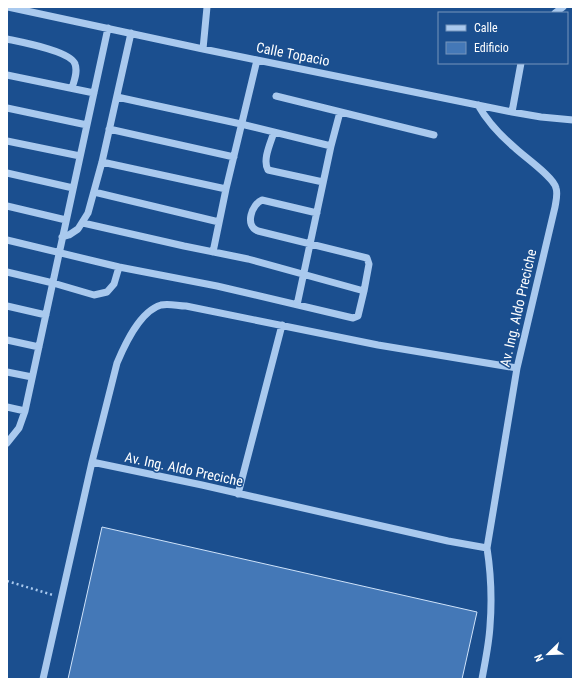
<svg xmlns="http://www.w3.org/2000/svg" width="580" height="686" viewBox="0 0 580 686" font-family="'Roboto Condensed',sans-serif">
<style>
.building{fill:#4478b7;stroke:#cfe3fa}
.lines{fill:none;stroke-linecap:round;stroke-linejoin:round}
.path{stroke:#a9c9ee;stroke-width:2.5;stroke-dasharray:2 3;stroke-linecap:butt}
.minor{stroke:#a9c9ee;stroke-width:7}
.labels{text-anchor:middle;stroke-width:3;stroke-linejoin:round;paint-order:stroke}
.street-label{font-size:14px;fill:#fff;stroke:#1b4f8f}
</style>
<rect width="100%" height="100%" fill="#1b4f8f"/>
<path class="building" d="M102,527l375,85 -15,67h-394z"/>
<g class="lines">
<path class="path" d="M7,581l46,14"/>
<path class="minor" d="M8,7l195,42 309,63 29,5 32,3
M555,13l8,-6
M7,39c14,3 64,12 68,25 3,8 -1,17 -3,24
M203,49l4,-42
M7,75l87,18
M276,96l158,39
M117,97l124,27 90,22
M7,108l80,17
M512,112l9,-49
M109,129l125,28
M274,132c-3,10 -12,28 -6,38l55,12
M7,141l73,15
M102,162l124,27
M7,173l66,15
M94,192l125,30
M7,206l59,14
M317,213l-55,-13c-10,4 -18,26 -4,31l109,27 2,6 -5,27
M62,237l7,-2 9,-6 10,-16 14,-51 29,-129
M7,240l112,27 98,19 136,32 5,-2 6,-25 -116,-32 -64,-13 -101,-23
M213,252l13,-63 31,-129
M7,272l46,11 41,12 13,-3 7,-8 5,-17
M297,305l34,-159 9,-34
M7,306l39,9
M7,340l32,7
M7,372l25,5
M7,407l18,4
M7,443l12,-15 6,-17 83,-383
M92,462l25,-99c8,-19 23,-52 44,-58 8,-2 17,1 25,1l192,39 139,23
M238,494l44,-169
M43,679l49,-217 110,23 246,56 39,7 30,-180 38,-161c1,-6 3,-13 1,-19 -2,-11 -33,-32 -42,-41 -14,-12 -27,-26 -36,-42
M482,679c3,-17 7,-35 8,-53 2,-25 1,-52 -3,-78"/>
</g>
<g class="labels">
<g class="street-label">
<text transform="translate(293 54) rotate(11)" y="5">Calle Topacio</text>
<text transform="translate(518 308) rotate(-77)" y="5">Av. Ing. Aldo Preciche</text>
<text transform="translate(184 469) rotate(12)" y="5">Av. Ing. Aldo Preciche</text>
</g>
</g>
<rect width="580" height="686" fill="none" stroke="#ffffff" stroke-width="16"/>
<rect x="438" y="12" width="130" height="52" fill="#1b4f8f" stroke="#7695bc"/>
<rect x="446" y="25" width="20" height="6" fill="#a9c9ee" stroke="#7695bc"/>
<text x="474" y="32" font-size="12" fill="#ffffff">Calle</text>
<rect x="446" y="42" width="20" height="12" fill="#4478b7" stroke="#7695bc"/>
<text x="474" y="52" font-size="12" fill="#ffffff">Edificio</text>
<g transform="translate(548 654) rotate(247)" stroke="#1b4f8f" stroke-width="3" paint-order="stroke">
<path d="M0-3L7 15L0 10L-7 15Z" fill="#ffffff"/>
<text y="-6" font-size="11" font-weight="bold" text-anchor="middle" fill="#ffffff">N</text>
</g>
</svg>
